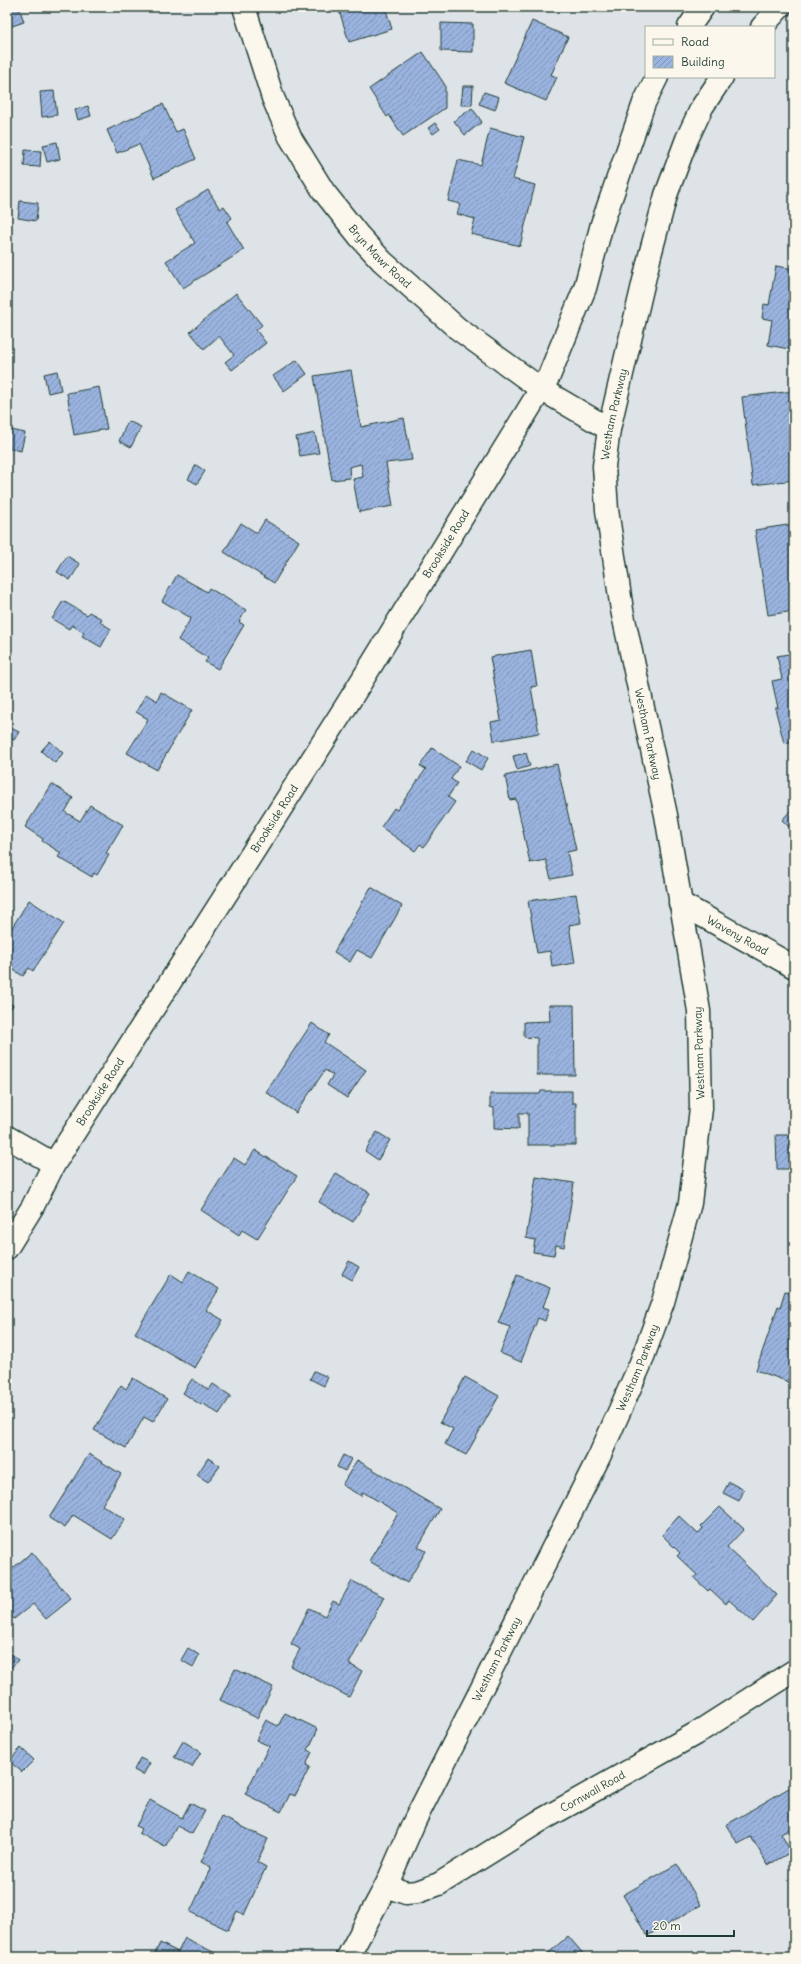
<svg xmlns="http://www.w3.org/2000/svg" width="801" height="1964" viewBox="0 0 801 1964" font-family="Delius,sans-serif">
<style>
.building{fill:url(#building-hatch);stroke:#1f3d34}
.lines{fill:none;stroke-linecap:round;stroke-linejoin:round}
.minor-casing{stroke:#1f3d34;stroke-width:25}
.minor{stroke:#fbf7ec;stroke-width:22}
.labels{text-anchor:middle;stroke-width:4;stroke-linejoin:round;paint-order:stroke}
.street-label{font-size:11px;fill:#1f3d34;stroke:#fbf7ec}
</style>
<defs>
<pattern id="building-hatch" width="6" height="6" patternUnits="userSpaceOnUse"><rect width="6" height="6" fill="#9ab3df"/><path d="M-1 1l2-2M0 6l6-6M5 7l2-2" fill="none" stroke="#7d93b6"/></pattern>
</defs>
<rect width="100%" height="100%" fill="#dee3e8"/>
<filter id="ink" filterUnits="userSpaceOnUse"><feTurbulence type="fractalNoise" baseFrequency=".025" numOctaves="2"/><feDisplacementMap in="SourceGraphic" scale="8" xChannelSelector="R" yChannelSelector="G"/><feConvolveMatrix kernelMatrix="1 2 1 2 8 2 1 2 1" color-interpolation-filters="sRGB"/></filter>
<g filter="url(#ink)">
<path class="building" d="M11,7h8l5,15 -15,5 -2,-19z
M86,7h52v2l-52,1z
M338,7h47l7,22 -43,13z
M532,21l36,16 -17,38 6,2 -11,24 -42,-18z
M441,23l32,1v28l-32,-1z
M423,52l22,33v23l-42,28 -14,-21 -2,2 -18,-28z
M463,86h10l-1,19h-11z
M54,91l3,24 -15,2 -2,-25z
M484,92l15,5 -4,13 -16,-6z
M163,104l13,28 7,-3 13,30 -42,19 -15,-34 -22,9 -10,-23z
M88,106l3,10 -13,4 -3,-10z
M472,108l10,14 -17,13 -11,-14z
M435,123l5,6 -7,5 -5,-6z
M490,128l34,9 -11,42 22,6 -15,61 -49,-12 4,-15 -18,-5 3,-10 -12,-3 10,-41 23,5z
M57,142l3,17 -13,3 -4,-17z
M25,150l16,1 -1,16 -16,-1z
M208,190l12,19 4,-3 8,12 -5,4 17,28 -61,38 -17,-27 29,-18 -20,-33z
M20,201l18,2 -2,18 -18,-3z
M776,266l18,3v81l-26,-5 4,-25 -10,-2 2,-14 5,1z
M236,293l26,32 -6,5 10,13 -34,27 -7,-8 9,-7 -15,-19 -15,13 -14,-17z
M297,360l10,14 -23,17 -11,-15z
M351,370l10,57 43,-9 8,42 -26,3 7,43 -34,6 -6,-33 10,-2 -2,-13 -12,3 1,11 -18,2 -18,-104z
M57,371l4,19 -13,3 -4,-19z
M99,387l8,42 -33,6 -7,-42z
M794,391v89l-41,5 -11,-88z
M128,421l13,6 -10,20 -12,-6z
M7,429l18,4 -4,18 -14,-3z
M315,433l4,20 -19,3 -4,-19z
M196,465l9,6 -8,13 -9,-5z
M265,520l34,21 -25,42 -50,-31 17,-29 16,10z
M794,524v87l-26,4 -13,-85z
M67,556l13,8 -10,16 -13,-8z
M177,575l30,17 2,-4 37,22 -7,12 5,3 -26,44 -13,-7 3,-4 -30,-18 13,-22 -29,-17z
M63,601l24,14 2,-3 13,7 -2,3 11,7 -10,18 -19,-11 2,-3 -12,-8 -3,4 -17,-10z
M531,650l6,36 -6,1 8,46 -45,8 -3,-19 10,-2 -11,-63z
M794,653v88l-10,2 -9,-35h3l-6,-27 10,-2 -5,-23z
M161,692l31,18 -35,60 -30,-17 21,-34 -12,-7 10,-18 11,7z
M7,726l12,6 -5,8 -7,-3z
M50,741l13,12 -8,10 -14,-12z
M432,748l27,18 -8,13 6,4 -9,14 7,5 -31,45 -4,-3 -5,7 -34,-24 13,-19 3,2 29,-41 -6,-3z
M474,749l14,9 -7,12 -15,-9z
M526,753l4,13 -13,4 -4,-14z
M557,764l19,86 -9,2 5,23 -21,4 -5,-19 -16,3 -14,-64 -6,1 -5,-24z
M52,784l21,14 -8,14 15,9 10,-16 33,20 -17,28 3,2 -12,20 -3,-2 -2,4 -34,-20 3,-4 -19,-12 1,-2 -18,-12z
M794,807v25l-12,-12z
M371,887l31,19 -30,52 -15,-8 -7,12 -16,-10z
M576,894l5,29 -12,2 6,38 -23,4 -2,-16 -13,2 -9,-52z
M29,900l35,23 -31,48 -4,-3 -6,8 -16,-10v-33l1,1z
M7,1001l6,4 -6,10z
M549,1005h25l1,70h-38v-37l-13,-1v-15l26,-1z
M312,1023l17,12 -5,7 42,28 -19,28 -20,-13 6,-10 -8,-5 -29,43 -30,-21z
M541,1091h31v12h4v42h-48v-32h-9v16l-25,-1v-20l-4,-1v-13h50z
M377,1132l13,8 -12,20 -13,-9z
M776,1135h18v41v-7h-17z
M255,1150l42,26 -40,63 -15,-9 -3,5 -38,-25 33,-52 11,7z
M336,1173l34,20 -17,29 -34,-20z
M536,1177l38,6 -10,64 -8,-2 -2,10 -21,-3 2,-12 -9,-2z
M349,1261l10,6 -7,13 -10,-6z
M189,1271l30,18 -13,21 17,10 -28,48 -60,-35 36,-59 12,8z
M517,1275l33,13 -7,19 6,2 -4,12 -7,-3 -17,44 -21,-9 10,-26 -12,-4z
M785,1291l9,3v90l-38,-14 22,-64 2,1z
M314,1371l14,6 -4,9 -14,-7z
M465,1377l34,19 -33,59 -21,-11 8,-15 -13,-7z
M133,1378l34,21 -14,23 -9,-5 -18,31 -32,-18 27,-45 5,4z
M192,1379l17,11 4,-6 18,12 -12,18 -17,-11 -1,2 -18,-12z
M89,1454l32,20 -19,31 23,14 -13,20 -39,-24 -8,13 -16,-10z
M343,1455l8,4 -6,12 -8,-4z
M208,1458l12,8 -12,16 -11,-7z
M357,1460l83,49 -22,38 8,4 -19,32 -38,-22 29,-48 -35,-21 -2,4 -19,-11z
M729,1482l15,8 -5,11 -16,-8z
M720,1507l24,22 -17,18 50,48 -24,27 -24,-22 -3,4 -16,-15 -2,2 -14,-13 3,-3 -20,-19 3,-3 -18,-18 17,-19 19,18 5,-6 -2,-2z
M32,1552l39,47 -25,20 -13,-15 -19,15 -7,-8v-38z
M352,1581l32,16 -35,67 13,7 -13,26 -58,-31 9,-17 -9,-5 18,-36 16,8 8,-15 6,3z
M188,1648l11,7 -6,12 -12,-7z
M7,1650l11,10 -11,12z
M235,1669l38,18 -16,31 -37,-18z
M285,1713l33,16 -10,21 4,2 -6,13 4,2 -15,29 -5,-2 -9,18 -36,-18 24,-48 -13,-6 10,-20 12,6z
M183,1741l18,11 -9,15 -18,-10z
M21,1748l13,12 -12,12 -13,-11z
M140,1758l10,5 -7,12 -9,-5z
M794,1785v42l-13,7 10,18 -23,13 -17,-28 -13,7 -12,-19z
M150,1800l32,18 8,-15 15,8 -13,23 -15,-8 -12,21 -26,-14 2,-4 -5,-3z
M222,1817l46,22 -11,23 9,5 -22,48 -7,-4 -9,19 -38,-18 21,-45 -10,-5z
M677,1864l24,41 -54,31 -24,-41z
M568,1936l18,21h-42z
M185,1938l30,15 -2,4h-60l7,-14 18,9z"/>
<g class="lines">
<g class="minor-casing">
<g id="minor">
<path id="s1" d="M244,7l29,91 17,39 34,55 35,44 23,25 75,67 84,61 68,40"/>
<path d="M689,27l14,-20"/>
<path d="M762,27l18,-20"/>
<path id="s2" d="M680,903l114,64"/>
<path d="M7,1137l47,27"/>
<path id="s3" d="M7,1248l26,-42 21,-42 294,-461 201,-327 36,-88 17,-64 42,-121 13,-26"/>
<path id="s4" d="M386,1886l20,7 11,-1 22,-8 99,-62 157,-88 99,-63"/>
<path id="s5" d="M348,1957l38,-71 29,-66 184,-363 41,-92 23,-63 27,-99 11,-95 -2,-97 -33,-196 -44,-205 -15,-100 -3,-44 5,-37 41,-174 16,-60 21,-56 15,-32 20,-30"/>
</g>
</g>
<use href="#minor" class="minor"/>
</g>
</g>
<g class="labels">
<g class="street-label">
<text dy="4" stroke="none"><textPath href="#s1" startOffset="288">Bryn Mawr Road</textPath></text>
<text dy="4" stroke="none"><textPath href="#s5" startOffset="1629">Westham Parkway</textPath></text>
<text dy="4" stroke="none"><textPath href="#s3" startOffset="830">Brookside Road</textPath></text>
<text transform="translate(648 734) rotate(78)" y="4">Westham Parkway</text>
<text dy="4" stroke="none"><textPath href="#s3" startOffset="506">Brookside Road</textPath></text>
<text dy="4" stroke="none"><textPath href="#s2" startOffset="66">Waveny Road</textPath></text>
<text transform="translate(699 1053) rotate(-92)" y="4">Westham Parkway</text>
<text dy="4" stroke="none"><textPath href="#s3" startOffset="182">Brookside Road</textPath></text>
<text dy="4" stroke="none"><textPath href="#s5" startOffset="657">Westham Parkway</textPath></text>
<text dy="4" stroke="none"><textPath href="#s5" startOffset="333">Westham Parkway</textPath></text>
<text dy="4" stroke="none"><textPath href="#s4" startOffset="235">Cornwall Road</textPath></text>
</g>
</g>
<rect width="801" height="1964" fill="none" stroke="#fbf7ec" stroke-width="24"/>
<rect x="12" y="12" width="777" height="1940" fill="none" stroke="#1f3d34" stroke-width="1.5" filter="url(#ink)"/>
<rect x="645" y="26" width="130" height="52" fill="#fbf7ec" stroke="#a3ada2"/>
<rect x="653" y="39" width="20" height="6" fill="#fbf7ec" stroke="#a3ada2"/>
<text x="681" y="46" font-size="12" fill="#1f3d34">Road</text>
<rect x="653" y="56" width="20" height="12" fill="url(#building-hatch)" stroke="#a3ada2"/>
<text x="681" y="66" font-size="12" fill="#1f3d34">Building</text>
<path d="M647 1930v6h87v-6" fill="none" stroke="#1f3d34" stroke-width="2"/>
<text x="653" y="1930" font-size="12" fill="#1f3d34" stroke="#fbf7ec" stroke-width="3" paint-order="stroke">20 m</text>
</svg>
